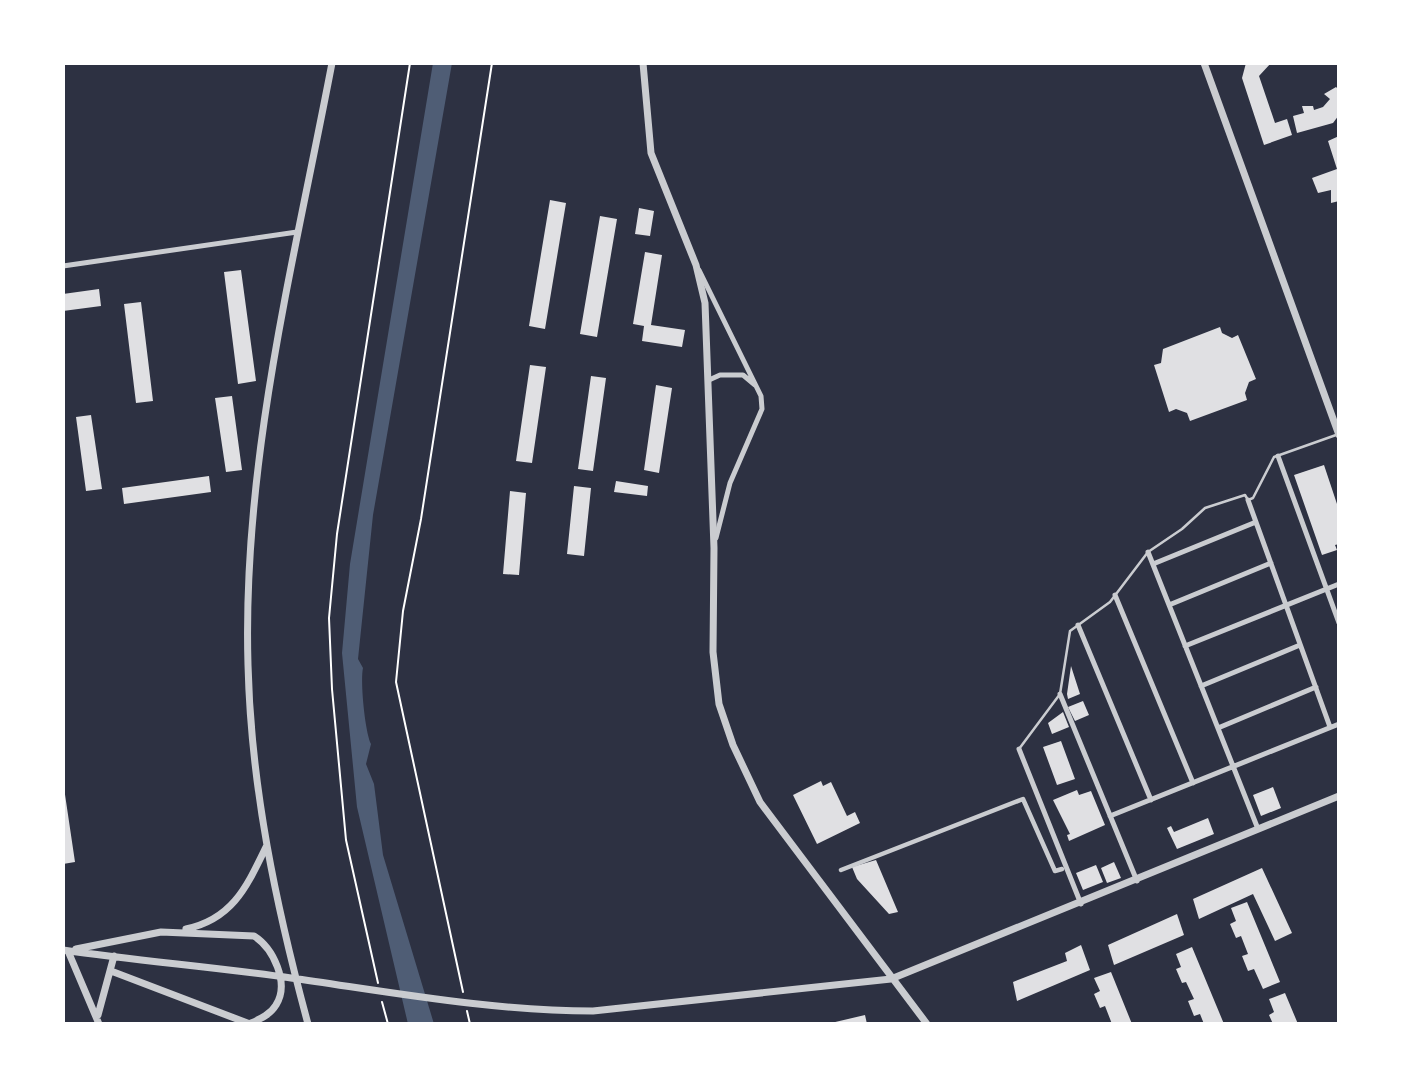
<svg xmlns="http://www.w3.org/2000/svg" width="1402" height="1087" viewBox="0 0 1402 1087" font-family="'Alegreya Sans',sans-serif">
<style>
.water{fill:#4f5d75}
.building{fill:#e0e0e3}
.lines{fill:none;stroke-linecap:round;stroke-linejoin:round}
.path{stroke:#fff;stroke-width:2}
.service{stroke:#caccd0;stroke-width:2.5}
.pedestrian{stroke:#caccd0;stroke-width:4.5}
.minor{stroke:#caccd0;stroke-width:5}
.tertiary{stroke:#caccd0;stroke-width:7}
</style>
<rect width="100%" height="100%" fill="#2d3142"/>
<path class="water" d="M433,63h19l-79,452 -15,144 5,9c-3,13 2,64 8,76l-5,20 8,20 9,71 51,169h-26l-51,-217 -15,-154 8,-89z"/>
<path class="building" d="M1246,63h25l-12,13 16,47 12,-4 5,16 -28,10 -22,-67z
M1336,87l3,3v25l-6,8 -36,10 -4,-17 11,-3 -2,-7h11l1,4 9,-3 7,-8 -6,-5z
M1339,136v65l-8,2v-13l-13,3 -6,-15 25,-9 -9,-28z
M550,200l16,3 -21,126 -16,-3z
M639,208l15,3 -4,25 -15,-2z
M600,216l17,3 -20,118 -17,-3z
M645,252l17,3 -11,70 34,5 -3,17 -40,-6 2,-15 -11,-2z
M241,270l15,111 -18,3 -14,-112z
M99,289l2,17 -38,5v-17z
M141,302l12,99 -17,2 -12,-99z
M1220,327l2,6 10,5 6,-3 18,44 -7,3 -4,11 2,7 -57,21 -3,-8 -11,-4 -7,3 -15,-47 7,-2 2,-14z
M530,365l16,2 -14,96 -16,-2z
M591,376l15,2 -13,93 -15,-2z
M656,385l16,3 -13,85 -15,-3z
M232,396l10,74 -16,2 -11,-74z
M91,415l11,74 -16,2 -10,-74z
M1324,465l15,45v34l-4,1 2,5 -15,5 -28,-80z
M209,476l2,16 -87,12 -2,-16z
M616,481l32,5 -1,10 -33,-4z
M574,486l17,2 -7,68 -17,-2z
M510,491l16,2 -7,82 -16,-1z
M1071,666l9,28 -12,5 -1,-5z
M1083,701l6,14 -14,6 -7,-14z
M1063,712l6,15 -17,7 -4,-11z
M1061,741l14,38 -18,6 -14,-38z
M63,781l12,81 -12,2z
M821,781l2,5 8,-4 16,34 8,-4 5,11 -43,21 -24,-49z
M1273,787l8,21 -20,8 -8,-21z
M1077,790l2,5 12,-4 14,34 -36,16 -2,-6 3,-1 -17,-34z
M1208,818l6,16 -37,15 -10,-21 4,-2 3,6z
M876,860l22,52 -9,2 -32,-35 -5,-12z
M1114,862l7,16 -14,5 -6,-15z
M1096,865l7,17 -20,8 -7,-17z
M1262,868l30,65 -17,8 -22,-47 -54,25 -6,-20z
M1247,902l33,80 -17,7 -9,-20 -6,2 -6,-15 6,-2 -7,-18 -5,2 -6,-14 6,-3 -5,-13z
M1177,914l7,21 -70,30 -6,-20z
M1081,945l9,25 -73,31 -4,-19 54,-21 -2,-8z
M1192,947l32,77h-20l-4,-10 -6,2 -6,-15 6,-2 -8,-17 -4,1 -6,-14 5,-2 -5,-13z
M1111,972l21,52h-20l-7,-18 -5,2 -6,-14 6,-3 -6,-13z
M1285,993l13,31h-25l-4,-9 5,-3 -5,-13z
M865,1015l2,9h-35l-1,-1z"/>
<g class="lines">
<path class="path" d="M378,983l-32,-143 -14,-151 -3,-71 8,-84 73,-471
M463,992l-67,-310 7,-71 18,-92 71,-456
M382,1002l6,22
M467,1011l3,13"/>
<path class="service" d="M1019,749l41,-55 10,-63 40,-29 38,-50 34,-23 23,-21 40,-13 3,5 5,-2 21,-41 62,-22"/>
<path class="pedestrian" d="M841,870l182,-71 32,72 7,-2"/>
<path class="minor" d="M63,266l234,-34
M699,270l62,126 1,13 -32,74 -14,55
M709,380l11,-5h23l12,10
M1278,456l61,167
M1248,500l82,227
M1148,552l110,277
M1153,564l103,-42
M1115,595l78,188
M1169,605l102,-42
M1078,625l73,175
M1185,646l154,-62
M1201,686l99,-41
M1060,694l77,187
M1218,728l98,-41
M1019,749l62,155
M1110,816l229,-92"/>
<path class="tertiary" d="M643,63l8,90 45,112 9,38 9,245 -1,104 6,52 14,41 27,57 167,222
M1204,63l135,372
M186,929c47,-10 61,-43 80,-82
M76,949l85,-17 93,4c19,12 36,47 22,69 -6,10 -16,14 -27,19
M63,950c76,11 152,17 228,28 99,14 201,33 302,33l298,-32 448,-183
M68,951l31,73
M111,971l139,53
M98,1015l16,-59
M308,1024c-32,-118 -57,-237 -60,-359 -6,-204 46,-403 84,-602"/>
</g>
<rect width="1402" height="1087" fill="none" stroke="#ffffff" stroke-width="130"/>
</svg>
